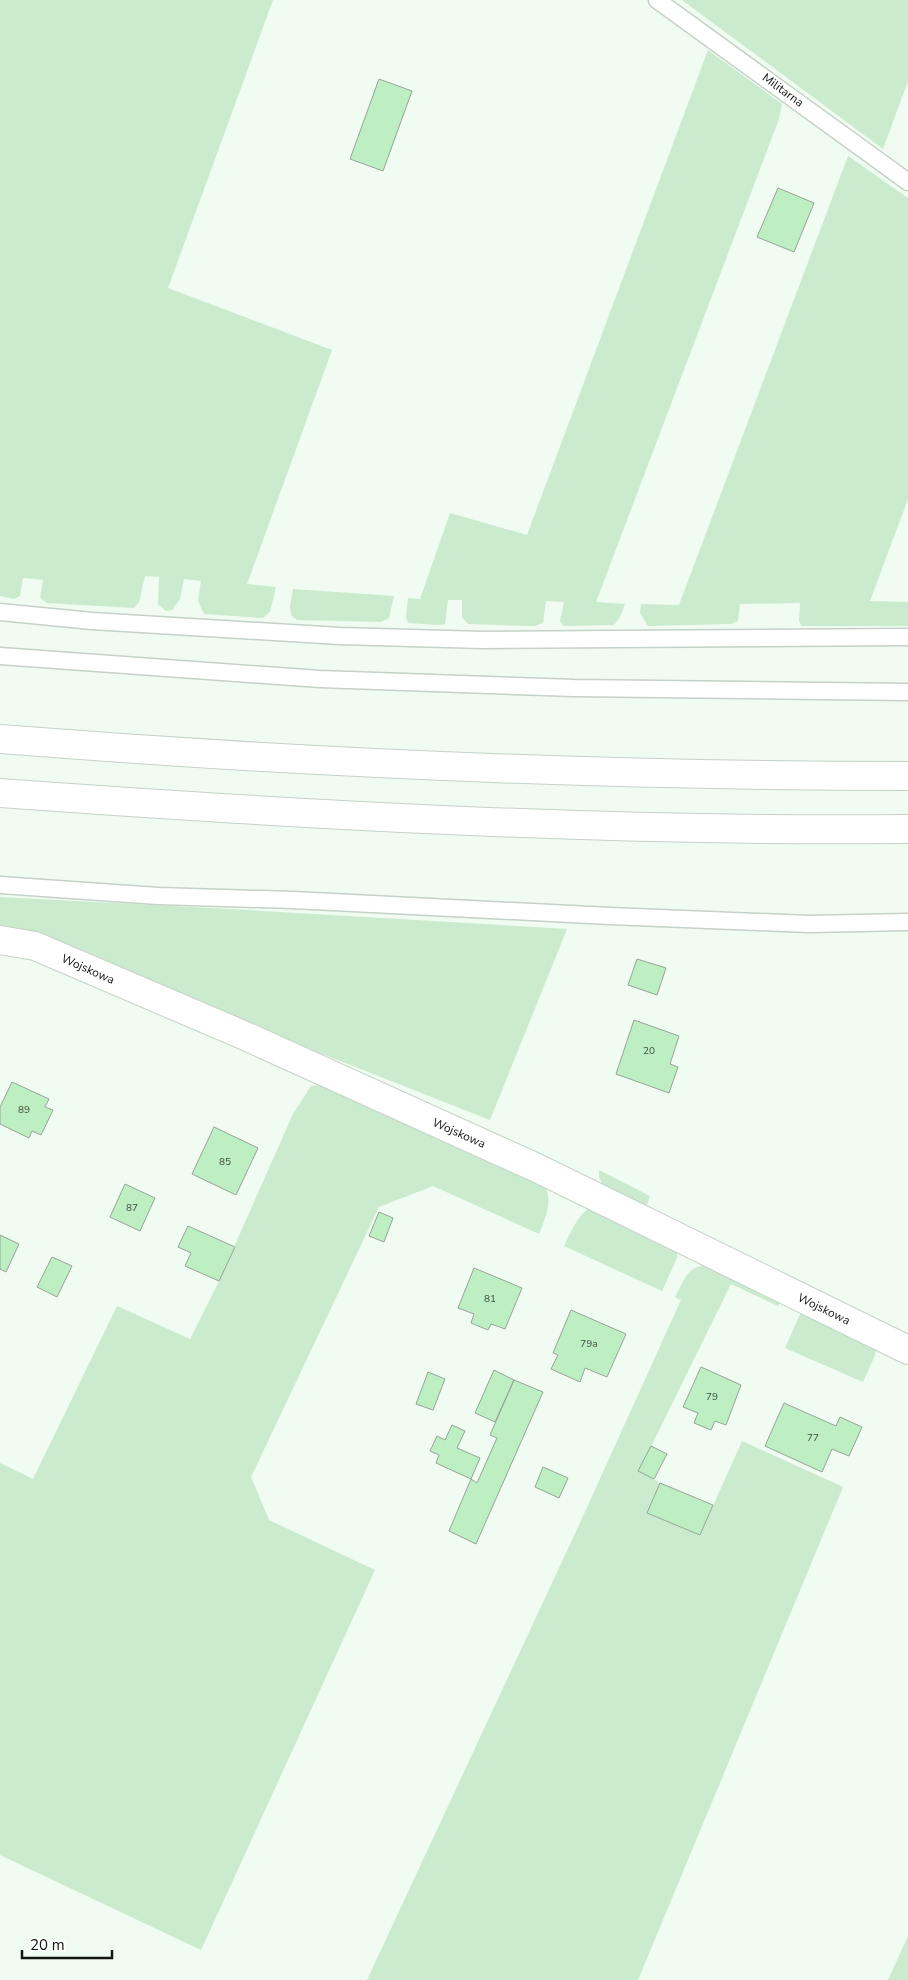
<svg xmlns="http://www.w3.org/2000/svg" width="908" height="1980" viewBox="0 0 908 1980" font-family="'Nunito Sans',sans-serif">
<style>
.green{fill:#caebcd}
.building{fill:#bdefc3;stroke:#98a399}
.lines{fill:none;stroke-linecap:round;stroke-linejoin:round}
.lane-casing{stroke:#c6d1c7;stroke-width:19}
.street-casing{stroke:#c6d1c7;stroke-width:30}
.highway-casing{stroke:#c6d1c7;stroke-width:30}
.lane{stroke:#fff;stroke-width:16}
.street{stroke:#fff;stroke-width:28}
.highway{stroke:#fff;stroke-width:28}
.labels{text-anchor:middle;stroke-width:4;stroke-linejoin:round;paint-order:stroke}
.number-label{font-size:10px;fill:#3d4c3f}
.street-label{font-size:12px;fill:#121613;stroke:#fff}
</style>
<rect width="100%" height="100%" fill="#f0fbf1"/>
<path class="green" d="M0,0h273l-105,288 164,62 -85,234 29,3 -6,25 -7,6 -59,-4 -6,-13 3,-20 -17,-2 -4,20 -8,11 -6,1 -8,-7 1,-27 -14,-1 -6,26 -5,6 -87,-5 -7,-5 3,-18 -20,-2 -3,18 -6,3 -14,-3z
M682,0h226v81l-25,68z
M708,50l74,54 -3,15 -183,483 29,2 -5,13 -6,8 -50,1 -4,-5 4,-19 -18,-1 -3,22 -8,3 -67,-2 -6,-7v-17h-14l-3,24 -6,1 -31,-2 -2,-6 2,-19 12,1 30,-86 77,22z
M848,156l60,42v301l-38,102 38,1v24h-106l-3,-5 1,-18 -60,1 -2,17 -7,3 -83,2 -8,-13 1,-9 38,1z
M293,589l101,7 -5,22 -8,4 -84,-2 -6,-5 -1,-9z
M0,897l247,13 320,19 -77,191 -226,-89 -170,-76 -70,-24 -24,-5z
M322,1085l44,21 5,-3 172,79c11,18 3,34 -4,52l-106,-48 -54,21 -128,270 18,43 106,50 -174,380 -201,-95v-392l33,16 84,-173 73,33 29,-58 74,-167 18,-28z
M599,1170l51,26 -5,15 -42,-25 -4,-9z
M590,1207l87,44v7l-15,33 -98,-45c7,-14 13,-30 26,-39z
M705,1265l76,34 -3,7 -47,-22 -92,187 21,12 -13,30 53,22 42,-94 101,46 -205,493h-271l212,-455 102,-225 -6,-3c9,-16 11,-29 30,-32z
M802,1310l74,39 -1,6 -12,27 -78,-34z
M908,1936v44h-20z"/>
<path class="building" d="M379,79l33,12 -29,80 -33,-12z
M778,188l36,15 -20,49 -37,-15z
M637,959l29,9 -9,27 -29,-10z
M634,1020l45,16 -9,28 8,3 -9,26 -53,-19z
M12,1082l37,17 -4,8 8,3 -12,25 -9,-4 -3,7 -29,-14v-17z
M214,1127l44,21 -22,47 -44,-21z
M125,1184l30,14 -15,33 -30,-14z
M379,1212l14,6 -9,24 -15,-6z
M188,1226l47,21 -16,34 -34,-15 6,-13 -13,-6z
M0,1235l19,9 -13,28 -6,-3z
M52,1257l20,9 -15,31 -20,-10z
M474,1268l48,20 -17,41 -14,-5 -3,6 -17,-7 3,-9 -16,-6z
M571,1310l55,24 -19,43 -22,-9 -5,14 -29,-13 7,-14 -5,-2z
M701,1367l40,18 -15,40 -11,-4 -4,9 -17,-7 4,-10 -15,-6z
M494,1370l20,10 -19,42 -20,-9z
M428,1372l17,7 -12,31 -17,-6z
M514,1380l29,12 -67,152 -27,-13 22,-52 6,4 20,-45 -7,-3z
M784,1403l52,23 4,-9 22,10 -13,29 -17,-7 -10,23 -57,-26z
M452,1425l13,6 -8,17 23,10 -9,21 -35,-16 3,-8 -9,-4 7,-15 8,4z
M651,1446l16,8 -13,25 -16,-8z
M543,1467l25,11 -9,20 -24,-11z
M660,1483l53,22 -13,30 -53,-22z"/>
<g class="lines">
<g class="lane-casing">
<path id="lane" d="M657,0l251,182
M0,612l92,9 248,15 143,4 425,-3
M0,656l320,23 254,9 334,4
M0,885l158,11 135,4 317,16 199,8 99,-2"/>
</g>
<g class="street-casing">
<path id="street" d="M0,940l35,6 208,89 294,133 371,182"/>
</g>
<g class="highway-casing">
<path id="highway" d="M0,739c302,24 605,37 908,37
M0,793c302,22 605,39 908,36"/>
</g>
<use href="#lane" class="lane"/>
<use href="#street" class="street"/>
<use href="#highway" class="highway"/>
</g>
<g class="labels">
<g class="number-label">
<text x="649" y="1054">20</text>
<text x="24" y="1113">89</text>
<text x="225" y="1165">85</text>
<text x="132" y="1211">87</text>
<text x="490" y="1302">81</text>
<text x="589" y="1347">79a</text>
<text x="712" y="1400">79</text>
<text x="813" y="1441">77</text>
</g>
<g class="street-label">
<text transform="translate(783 90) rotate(36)" y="4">Militarna</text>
<text transform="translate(88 969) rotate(24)" y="4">Wojskowa</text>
<text transform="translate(459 1133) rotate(24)" y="4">Wojskowa</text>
<text transform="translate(824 1309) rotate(26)" y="4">Wojskowa</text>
</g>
</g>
<path d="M22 1950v8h90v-8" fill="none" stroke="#121613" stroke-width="2.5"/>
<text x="30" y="1950" font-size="15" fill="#121613" stroke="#ffffff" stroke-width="4" paint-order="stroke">20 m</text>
</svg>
